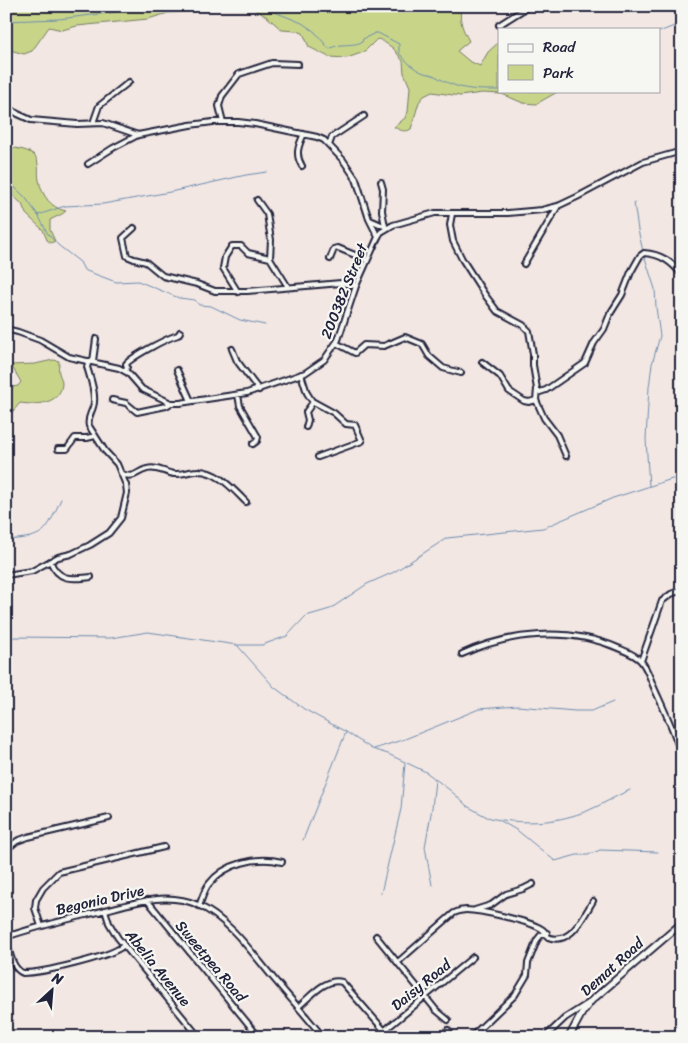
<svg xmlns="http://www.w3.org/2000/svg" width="688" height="1043" viewBox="0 0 688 1043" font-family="Sriracha,sans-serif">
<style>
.green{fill:#c8d589;stroke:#757c62}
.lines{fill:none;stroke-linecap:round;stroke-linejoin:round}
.stream{stroke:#6d8caf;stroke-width:1}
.street-casing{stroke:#22223b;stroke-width:8}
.secondary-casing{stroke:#22223b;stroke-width:9}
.street{stroke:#f6f6f2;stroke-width:4}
.secondary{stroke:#f6f6f2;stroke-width:5.5}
.labels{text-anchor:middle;stroke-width:4.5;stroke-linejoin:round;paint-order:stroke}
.street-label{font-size:15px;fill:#22223b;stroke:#f6f6f2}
</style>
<rect width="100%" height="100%" fill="#f2e7e3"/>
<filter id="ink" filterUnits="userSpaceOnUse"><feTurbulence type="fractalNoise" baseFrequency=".02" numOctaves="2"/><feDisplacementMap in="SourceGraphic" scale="10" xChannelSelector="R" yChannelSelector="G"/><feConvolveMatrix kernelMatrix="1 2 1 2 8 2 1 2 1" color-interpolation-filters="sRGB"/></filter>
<g filter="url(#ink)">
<path class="green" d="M16,6h188l-14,6 -22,1 -20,6 -71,7 -15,4 -13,-3 -17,24 -8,3 -14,-4 -4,1v-38l8,-3z
M248,6h213c-2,15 1,22 8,35l-12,10 12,10 11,5 8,-14 11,-10v49h60l-23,13 -13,-1 -21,-9 -20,-1 -22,3 -28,-4 -8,4 -5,6 -8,27c-6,4 -11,1 -17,-2l11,-9 3,-6 2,-25 -6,-14 -1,-12 -10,-13 -12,-8 -4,-1 -13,13 -17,6 -18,-1 -20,-10 -6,-14 -7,-2 -14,-1 -16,-14z
M6,147c9,1 19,2 27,7 8,7 4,18 6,26 3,16 12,28 27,31 -4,4 -11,6 -16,9v10l5,11 -4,2 -4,-3 -4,-10 -17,-16 -4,-10 -16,-15z
M53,360l6,1c0,4 -1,9 0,12 1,4 3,6 3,11 -2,21 -27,21 -42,19l-14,16v-36l7,4 5,-1 3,-4 -10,-17 24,-1z"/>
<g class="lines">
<path class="stream" d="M260,6l42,17 13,9 14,17c12,-7 21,-2 33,-7l1,-3 12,-6h3l21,11v9c7,8 14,16 25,20 3,1 8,1 11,3 24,14 36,14 64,14
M6,21l53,-2 106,-13
M659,32l23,-9
M6,179l19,18 13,18 10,19 10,11 22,17 4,8 32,12 22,-1 41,17 16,2 4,5 12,1 29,14 25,5
M634,203l4,27 5,21
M38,215l27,-9 38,-2 67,-12 76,-17 21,-3
M644,255l11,34 1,18 4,29 -8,28 -3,23 -3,52 3,47
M6,540c40,-3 39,-6 55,-41
M6,640l9,-3 96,1 37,-6 89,13h25l25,-9 19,-20 24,-7 37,-25 27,-12 53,-34 96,-10 70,-30 59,-19 10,-1
M237,645l37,42 30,22 42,23 26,17 16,5 38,18 25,19 16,15 20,11 12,3 19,11 37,30 22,-6h11l12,-5 58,2
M374,749l31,-10 74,-30 38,-3 58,5h17l21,-9
M502,820c31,4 56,2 85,-9 15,-6 28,-15 43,-21
M303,840l43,-108
M432,885l-7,-38 7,-39 3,-28
M381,893l20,-84 4,-46"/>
<g class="street-casing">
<path id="street" d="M499,25l30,-19
M6,106l12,8 13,6 46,4 26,-1 35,12 52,-10 23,-3h25l17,2 62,13 7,3 19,20 13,19 13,40 9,18
M223,122l-4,-16 3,-10 17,-22 33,-11 26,1
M93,123l6,-17 30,-24
M329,145l3,-8 32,-21
M88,164l25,-16 25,-13
M302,166c-7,-11 -4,-20 2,-32
M381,182l2,7 -1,22 3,15
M257,200l10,14 4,26 -1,18 18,29
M452,214l-2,11 3,16 9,18 23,36 12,16 26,14 6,6 4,23v11l4,24 -1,11 8,18 13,17 9,21
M370,220l16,7
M134,228l-11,10 4,18 7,3 12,3 17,14 34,8 18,7h32l94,-8 15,3
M330,259l4,-10 4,-1 29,12
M524,264l34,-58
M238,292l-15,-24 2,-11 7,-11h9l7,7 22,5
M6,329l12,3 22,8 29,17 50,11 9,5 14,16 29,14h9l67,-10 58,-20 19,-13 14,-20 18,-54 22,-49 3,-5 12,-7 42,-12h73l34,-3 16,-4 19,-9 66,-35 39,-11
M336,343l19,10 9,-8 20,1 21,-9 17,7 7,12 14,12 18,5
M232,349l5,12 22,29
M93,361l3,-22
M482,362l18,14 9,15 15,10 5,1 7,-2
M177,370l14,31
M125,371l2,-4 -1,-3c7,-8 41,-26 52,-29l2,-3
M301,374l6,19 5,8 22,12 12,11 9,1 7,16 -44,16
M537,393l9,-3 39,-27 9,-20 10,-14 6,-15 12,-19 9,-23 9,-16 4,-3c17,1 28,9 38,22
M238,395l2,11 18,31 -1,4 -4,3
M112,400l14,3 11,9 29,-6 5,-3
M306,427l2,-7 -2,-8 7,-10
M58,449h9l8,-11h12l8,-2
M122,474c14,5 13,-2 25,-5 10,-3 18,4 27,5 8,1 15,-3 23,-3 20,-1 36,18 49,31
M50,561c9,21 22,18 41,16
M6,575l26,-4 26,-14 13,-3 19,-9 19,-12 12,-15 6,-25 -1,-8 -9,-21 -12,-13 -16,-25c-2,-8 2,-12 4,-19 4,-11 -3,-30 -6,-40l2,-6
M462,654c48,-22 107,-27 156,-6 7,3 18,7 23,13 7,8 10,21 15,31 10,22 20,43 26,67
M641,661l21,-60 9,-7 11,-4
M6,850l11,-9 11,-4 81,-19
M147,900l112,137
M199,906c3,-7 5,-16 10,-22 16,-21 48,-28 73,-22
M105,910l4,13 9,15 81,99
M475,910l16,-5 15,-11 17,-5 10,-5
M41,926l-6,-18 1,-8 7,-12 16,-16 105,-25
M376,936l60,74 12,10
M6,937c29,-10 59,-17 88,-24 34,-8 70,-23 104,-8 32,15 54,48 76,74 16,19 33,38 49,58
M6,939c4,12 5,29 17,34 19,0 87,-16 100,-27
M398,962l56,-49c4,-2 8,-3 12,-3 14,0 62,11 74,18 4,2 6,4 8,9 23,9 35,-20 45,-36
M298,1007c12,-10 28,-30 44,-25l48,55
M385,1030l88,-73
M448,1030l5,7
M471,1037l44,-42 12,-20 1,-12 9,-23 4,-5 6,-2
M545,1037l20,-19 22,-14
M680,1037l2,-1"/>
</g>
<g class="secondary-casing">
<path id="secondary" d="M569,1037l13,-24 9,-12 91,-78"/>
</g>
<use href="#street" class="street"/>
<use href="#secondary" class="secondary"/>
</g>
</g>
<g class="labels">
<g class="street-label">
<text transform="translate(344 291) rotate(-68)" y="5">200382 Street</text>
<text transform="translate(100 900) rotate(-13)" y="5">Begonia Drive</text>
<text transform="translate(211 961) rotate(50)" y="5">Sweetpea Road</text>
<text transform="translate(612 967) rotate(-42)" y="5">Demat Road</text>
<text transform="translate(158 968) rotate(51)" y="5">Abelia Avenue</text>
<text transform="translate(421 985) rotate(-39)" y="5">Daisy Road</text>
</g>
</g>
<rect width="688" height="1043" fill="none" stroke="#f6f6f2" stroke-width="25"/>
<rect x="12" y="12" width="663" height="1018" fill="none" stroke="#22223b" stroke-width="2" filter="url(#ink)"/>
<rect x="498" y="28" width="162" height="65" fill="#f6f6f2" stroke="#a1a1a9"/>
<rect x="508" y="44" width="25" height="8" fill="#f6f6f2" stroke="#a1a1a9"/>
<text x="543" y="52" font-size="15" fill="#22223b">Road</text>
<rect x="508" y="65" width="25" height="15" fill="#c8d589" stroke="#a1a1a9"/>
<text x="543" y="78" font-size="15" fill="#22223b">Park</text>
<g transform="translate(52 990) rotate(26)" stroke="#f6f6f2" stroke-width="4" paint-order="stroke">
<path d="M0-4L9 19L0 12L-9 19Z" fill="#22223b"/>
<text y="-8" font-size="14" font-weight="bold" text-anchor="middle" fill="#22223b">N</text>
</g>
</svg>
